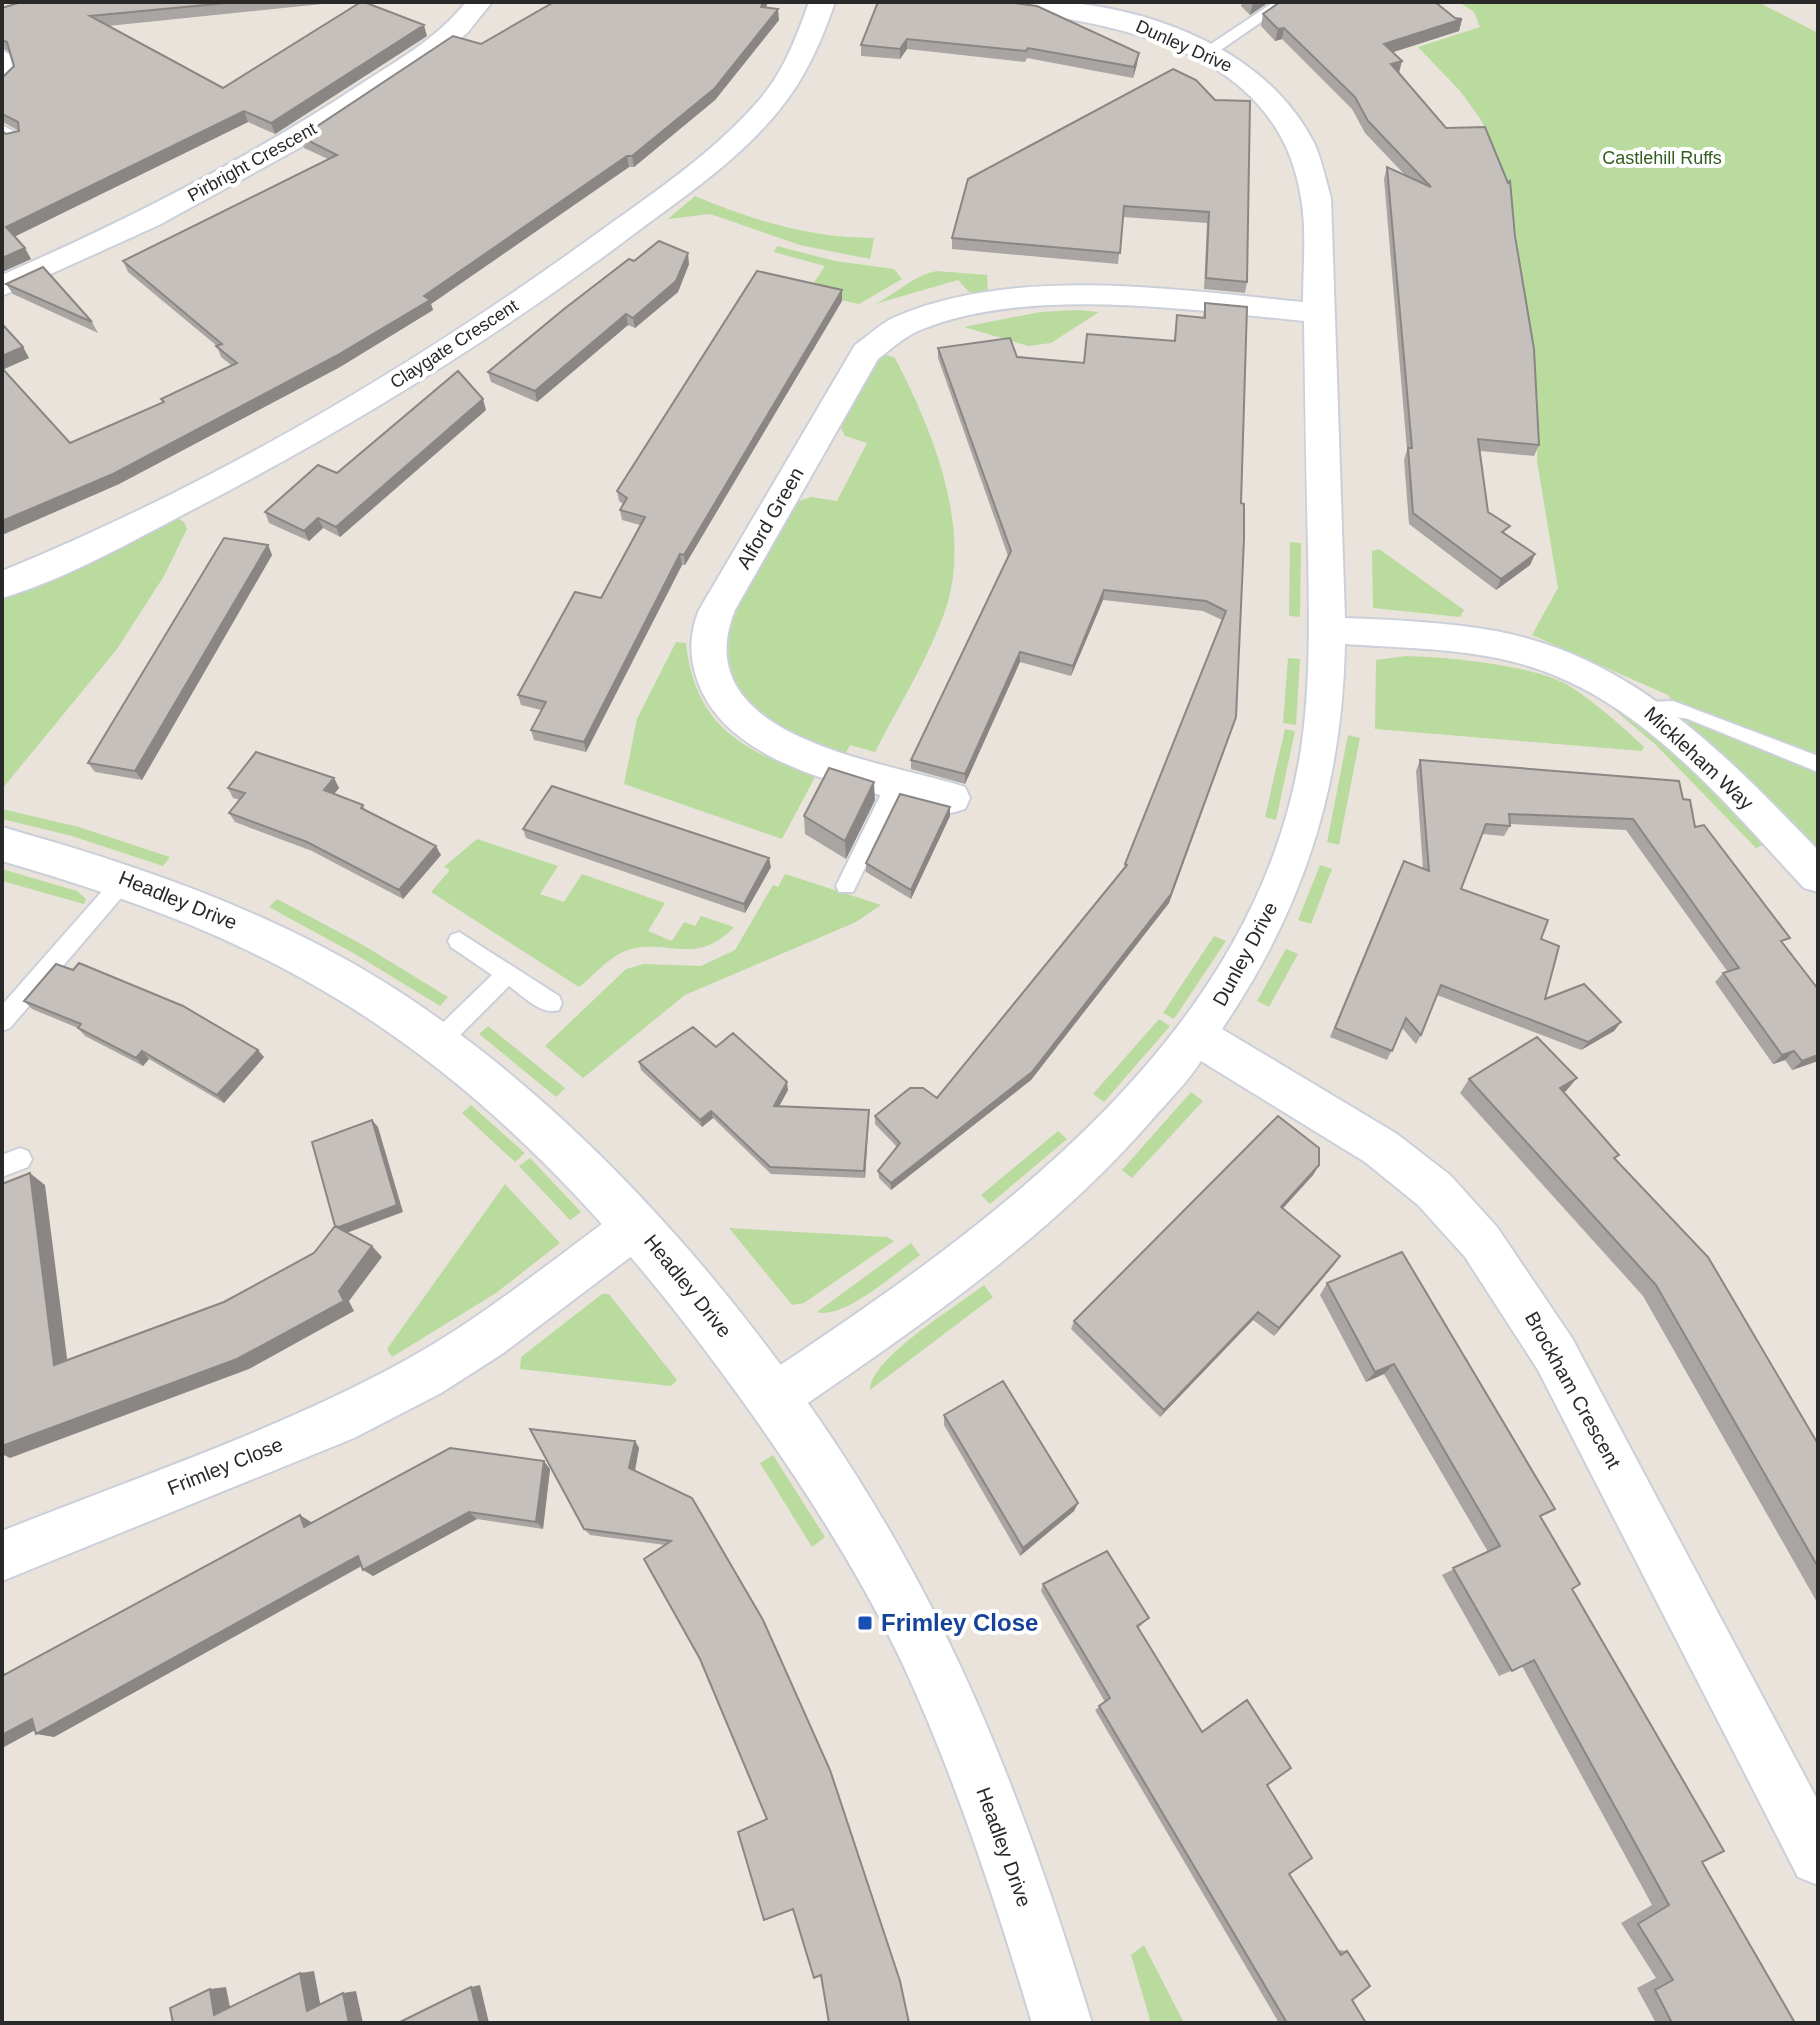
<svg xmlns="http://www.w3.org/2000/svg" width="1820" height="2025" viewBox="0 0 1820 2025" font-family="Arial,sans-serif">
<style>
.green{fill:#b9db9e}
.lines{fill:none;stroke-linecap:round;stroke-linejoin:round}
.service-casing{stroke:#cbcfd9;stroke-width:4}
.minor-casing{stroke:#cbcfd9;stroke-width:4}
.tertiary-casing{stroke:#cbcfd9;stroke-width:4}
.service{fill:#fff;fill-rule:evenodd}
.minor{fill:#fff;fill-rule:evenodd}
.tertiary{fill:#fff;fill-rule:evenodd}
.wall{fill:#a9a5a2}
.shaded-wall{fill:#8a8684}
.building{fill:#c5c0bc;stroke:#8a8684;stroke-width:2}
.transit-dot{fill:#1a4fb4;stroke:#fff;stroke-width:3}
.labels{text-anchor:middle;stroke-width:8;stroke-linejoin:round;paint-order:stroke}
.far-street-label{font-size:18px;fill:#292929;stroke:#fff}
.far-park-label{font-size:18px;fill:#335e21;stroke:#fff}
.street-label{font-size:20px;fill:#292929;stroke:#fff}
.near-transit-label{font-size:24px;font-weight:bold;fill:#164399;stroke:#fff;text-anchor:start}
</style>
<rect width="100%" height="100%" fill="#eae3dc"/>
<path class="green" d="M1459,2h299l60,31v823l-122,-122 -28,-39 -136,-60 26,-47 -21,-127 1,-60 -28,-214 -29,-67 -20,-28 -43,-45 62,-20 -6,-15z
M695,196c60,25 114,42 179,42l-4,21 -70,-14 -90,-31 -42,5z
M777,246l58,15 59,8 8,10 -43,25 -52,-11 18,-27 -51,-14z
M937,271l50,4 1,18 -19,-1 -11,-12 -83,24c21,-10 39,-29 62,-33z
M1077,310l22,2 -48,31 -23,3 -64,-19 76,-15z
M888,355l7,3c36,69 74,161 54,240 -13,48 -51,109 -74,154l-25,-7 -5,9c-53,-17 -136,-57 -114,-128 14,-43 45,-85 68,-125l12,-4 26,4 30,-58 -22,-7 -5,-10 35,-61 7,-9z
M177,518l7,4 3,7 -23,47 -47,73 -115,140v-193z
M1290,542l11,1 -1,74 -11,-1z
M1379,549l85,61 -4,7 -87,-9 -1,-57z
M676,642l10,1c9,84 57,107 129,134l-33,62 -158,-55 13,-65z
M1406,656c42,1 130,9 165,31 26,17 51,39 73,60l-2,4 -267,-22 1,-69z
M1288,658l12,1 -4,66 -13,-2z
M1598,696l63,42 102,107 -7,3 -100,-103z
M1285,729l10,2 -19,89 -11,-3z
M1348,735l12,3 -21,107 -12,-3z
M2,809l77,18 91,30 -7,9 -91,-30 -70,-17z
M477,839l81,27 -18,28 24,8 18,-28 83,29 -17,28 24,10 12,-19 11,4 6,-10 33,11c-40,42 -69,8 -111,25 -16,7 -30,24 -44,35l-148,-95 19,-22 -6,-3z
M1320,865l12,4 -21,55 -13,-4z
M2,869l75,22 9,8 -2,5 -82,-23z
M785,874l96,31 -25,17 -171,73 -102,83 -38,-32 81,-77 18,-5 57,2 34,-16 38,-65 5,2z
M277,899l86,46 85,52 -8,9 -85,-52 -86,-47z
M1214,936l12,5 -52,78 -11,-6z
M1286,949l12,5 -29,53 -12,-6z
M1159,1019l11,7 -66,76 -11,-8z
M488,1026l77,62 -9,9 -77,-63z
M1191,1092l12,9 -71,77 -10,-8z
M471,1105l54,48 -10,9 -53,-49z
M1058,1131l9,8 -77,65 -9,-9z
M530,1158l51,54 -11,8 -51,-54z
M505,1184l55,59 -64,50 -104,64 -5,-8z
M729,1228l158,9 7,4 -90,62 -12,2z
M911,1243l9,12c-22,16 -76,65 -103,57z
M984,1285l9,12 -123,93c0,-32 89,-85 114,-105z
M602,1294h7l68,86 -6,6 -151,-17 1,-12z
M773,1455l52,82 -13,10 -52,-84z
M1144,1945l40,78h-33l-20,-68z"/>
<g class="lines">
<g class="service-casing">
<path id="service" d="M1274,2h16l-78,54h-10v-6z
M2,50l7,4 7,24 -14,13z
M2,125l20,11v6h-10l-10,-6z
M1673,701l145,55v16l-130,-53c-15,-4 -40,2 -49,-10l10,-7z
M897,774l10,8 -51,104 -3,6h-14l-3,-6 51,-104z
M126,869l10,9 -3,6 -123,144 -8,3v-26l117,-133z
M459,932l100,64 3,7 -3,7c-17,6 -36,-14 -50,-24l-64,64 -8,3 -8,-3 -3,-7 3,-7 63,-61 -41,-28 -3,-6 3,-6z
M20,1148l8,3 4,8 -4,8 -26,10v-22z"/>
</g>
<g class="minor-casing">
<path id="minor" d="M466,2h26l-24,30 -24,21 -143,94 -142,78 -157,71v-21c125,-55 246,-116 359,-191 37,-24 78,-47 105,-82z
M809,2h26c-13,38 -29,75 -55,107 -40,50 -95,87 -146,125 -139,105 -286,195 -440,275 -62,32 -125,69 -192,89v-27c208,-85 408,-202 590,-334 58,-42 121,-83 168,-138 24,-28 37,-63 49,-97z
M993,2c24,0 49,-2 73,0 97,10 204,52 249,143 7,16 11,36 16,53l14,420c50,2 101,4 151,13 138,26 229,123 322,219v42l-14,-4c-82,-88 -168,-196 -290,-226 -55,-14 -113,-14 -169,-18 -3,146 -42,265 -123,385l175,105 53,41 47,52 75,111 246,463v84l-20,-8 -260,-507 -73,-113 -47,-52 -53,-43 -164,-101c-14,22 -34,41 -51,61 -102,117 -233,206 -361,294l-17,7 -17,-7 -7,-17 7,-17c229,-152 500,-339 546,-633 10,-67 8,-134 7,-201 -2,-75 -3,-151 -4,-227 -115,-11 -278,-36 -386,10 -14,6 -28,19 -40,28l-143,251c-52,129 150,151 230,177l5,11 -5,11 -14,4c-81,-23 -221,-42 -253,-131 -9,-24 -9,-48 1,-72l156,-265c13,-9 26,-22 40,-28 122,-52 280,-27 408,-15 0,-34 4,-71 -2,-104 -22,-145 -174,-173 -295,-188z
M637,1204l16,6 7,15 -7,15 -151,114 -61,39 -87,45 -352,143v-50c135,-54 277,-101 404,-171 76,-42 145,-99 215,-150z"/>
</g>
<g class="tertiary-casing">
<path id="tertiary" d="M2,827c127,36 250,77 364,144 237,141 452,408 574,653 64,128 110,263 152,399h-60c-36,-120 -75,-240 -127,-354 -44,-94 -101,-182 -161,-266 -112,-157 -243,-306 -410,-406 -108,-65 -212,-101 -332,-136z"/>
</g>
<use href="#service" class="service"/>
<use href="#minor" class="minor"/>
<use href="#tertiary" class="tertiary"/>
</g>
<path class="wall" d="M21,2h321l-234,24 115,62 204,-52 -152,98 -27,-12 -233,114 16,23 -29,13v-141l4,3 13,-3 -16,-9 -1,1v-45l12,-12 -5,-14 -7,-5v-39z
M878,2l259,62 -4,14 -106,-20 -2,4 -118,-13 -7,10 -39,-3v-11z
M1242,2h27l-19,13 -9,-9z
M766,8l13,12 -64,80 -81,67h-5l-198,137 2,6 -93,57 -221,117 -117,51v-211l21,23 6,11 -26,11 67,74 93,-40 -2,-4 70,-34 -10,-8 -4,-11 -89,-74 -5,-11 205,-102 -24,-11 -3,-11 180,-93z
M1263,14l192,4 7,1 -3,12 -66,21 6,21 116,163 24,209 -5,11 -54,-5 8,61 19,23 28,19 -5,11 -34,25 -87,-66 -5,-64 3,-10 -23,-271 3,-12 18,8 -40,-42 -13,-24 -70,-70 -7,2 -14,-15z
M1173,69l74,213 -2,11 -41,-4 3,-66 -84,-6 -5,47 -166,-15v-11z
M634,261l55,3 -11,28 -43,36 -7,-3 -91,77 -46,-20 -3,-10z
M6,284l86,38 6,11 -85,-39z
M842,301l-157,264h-3l-96,187 -52,-12 -3,-10 10,-20 -20,-5 -3,-10 83,-97 39,-73 -18,-5 -2,-10 3,-6 -4,-3 -2,-10z
M1205,303l31,414 -3,10 -64,176 -138,177 -140,110 -12,-12 -1,-7 19,-24 -22,-23v-8l62,-18 186,-228 2,-6 97,-244 -19,-9 -100,-11 -32,76 -51,-14 -55,122 -54,-15v-9l97,-204 -70,-198v-10l146,15 90,-22 3,-26 26,2z
M486,410l-146,127 -17,-9 -14,13 -40,-18 -4,-11 72,-39z
M268,545l4,10 -130,225 -47,-8 -7,-9z
M1420,760l263,39 12,28 123,162v72l-26,9 -7,-10 -12,4 -58,-82 8,-9 4,-2 -101,-141 -116,-6v2l-6,10 -22,-2 -21,55 80,50 4,60 76,23 -7,9 -33,19 -144,-55 -16,40 -5,9 -14,-16 -15,32 -57,-23 69,-166 24,-2 -7,-98z
M334,778l5,10 -5,6 29,11 2,5 76,45 -38,44 -91,-48 -77,-29 -6,-9 11,-13 -7,-2 -5,-10z
M875,800l-29,59 -41,-25 -1,-18z
M950,816l-39,83 -45,-27v-9z
M523,829l248,38 -26,46 -219,-75z
M73,970l191,87 -40,46 -75,-44 -6,7 -58,-30 -7,-8 -46,-19 -8,-8z
M716,1047l72,43 -9,16 90,4 -4,68 -94,-4 -58,-56 -11,9 -61,-57 -2,-8z
M1577,1078l-13,14 55,63 -4,4 203,285v160l-175,-308 -183,-203 9,-14z
M1319,1165l-6,10 -30,33 51,57 -60,71 -21,-16 -93,97 -89,-88 3,-8z
M1327,1283l214,234 31,72 130,273 93,161h-139l-19,-35 19,-10 -35,-55 31,-18 -130,-239 -23,10 -57,-101 46,-23 -104,-178 -18,8 -46,-87z
M944,1415l134,88 -4,8 -54,45 -76,-131z
M635,1441l4,7 -4,23 196,301 69,207 9,44 -88,-48 -54,-156 -102,-274 -75,-10 -6,-6z
M550,1469l-7,60 -66,-10 -104,57 -11,-10 -308,171 -19,-7 -33,18v-76h2l1,2 306,-152z
M1043,1584l106,34 -11,10 64,103 45,-31 42,174 49,76 9,1 5,49 14,23h-87l-184,-313 10,-8 -64,-111z"/>
<path class="shaded-wall" d="M763,2h5l-6,16 -1,-11z
M1253,2h16l-19,13z
M778,9l1,11 -64,80 -81,67 -2,-11z
M1462,19l-3,12 -78,25 3,-12z
M424,25l3,11 -152,98 -4,-11z
M1284,28l-2,11 -7,2 3,-12z
M907,39v10l-7,10v-10z
M1139,53l-2,11 -4,14 1,-11z
M1402,61l-3,12 -8,-9z
M244,111l4,11 -236,116 -6,-11z
M627,156l2,11 -198,137 2,6 -93,57 -221,117 -117,51v-14l422,-225z
M25,248l6,11 -29,13v-14z
M688,253l1,11 -11,28 -43,36 -2,-10z
M842,290v11l-157,264 -1,-10z
M626,314l2,11 -91,77 -2,-11z
M23,347l6,11 -27,12v-14z
M483,399l3,11 -146,127 -4,-10z
M318,518l5,10 -14,13 -5,-10z
M268,545l4,10 -130,225 -7,-9z
M680,554l2,11 -96,187 -2,-10z
M1535,554l-5,11 -34,25 5,-11z
M1104,590l-1,10 -32,76 2,-10z
M1020,652v10l-55,122v-10z
M1236,717l-67,186 -138,177 -140,110v-7l141,-111z
M334,778l5,10 -10,12 -5,-10z
M874,782l1,18 -29,59 -1,-18z
M950,807v9l-39,83v-9z
M436,846l5,9 -38,44 -4,-9z
M769,858l2,9 -26,46 -1,-9z
M1621,1022l-7,9 -33,19 7,-8z
M258,1050l6,7 -40,46 -7,-8z
M142,1051l7,8 -6,7 -7,-8z
M1794,1051l-9,9 -12,4 9,-9z
M1818,1055v6l-26,9 10,-9z
M1577,1078l-11,13 -17,10 11,-13z
M787,1082l1,8 -13,24 -1,-8z
M869,1110v7l-4,61 -1,-7z
M711,1111l2,7 -11,9 -2,-7z
M372,1120l6,7 25,85 -62,23 -5,-6z
M1319,1165l-6,10 -37,41 5,-9z
M30,1173l15,12 24,189 -15,-9z
M372,1246l10,11 -33,44 5,10 -105,58 -239,89 -8,-4v-10l337,-153z
M1340,1256l-6,9 -60,71 5,-8z
M1258,1312l-5,8 -93,97 4,-7z
M1394,1364l-10,10 -18,8 9,-10z
M635,1441l4,7 -5,27 -5,-7z
M544,1461l6,8 -7,60 -7,-7z
M1078,1503l-4,8 -54,45 3,-8z
M469,1512l8,7 -104,57 -10,-6z
M300,1515l11,7 4,12 -11,-7z
M358,1556l10,6 -314,175 -18,-3z
M32,1719l18,3 -48,26v-13z
M314,1971l7,37 -14,3 -7,-38z
M480,1985l9,38h-9l-9,-36z
M226,1987l5,25 -17,3 -4,-26z
M356,1991l7,32h-14l-6,-30z"/>
<path class="building" d="M21,2h216l-147,14 133,72 138,-86h3l60,23 -153,98 -27,-12 -238,116 19,21 -23,10v-127l4,3 13,-3 -1,-9 -16,-8v-36l12,-12 -7,-24 -5,-2v-32z
M554,2h209l-2,5 17,2 -64,80 -82,67h-5l-203,140 6,4 -94,56 -223,118 -111,47v-153l68,75 94,-41 -3,-3 76,-36 -21,-17 6,-2 -99,-83 214,-106 -36,-18 152,-101 28,8z
M878,2h129l30,4 102,47 -5,14 -106,-19 -2,3 -119,-12 -7,10 -39,-4z
M1280,2h155l20,16 7,1 -78,25 18,17 -11,3 55,64 39,-1 23,56 2,-2 5,55 19,113 5,96 -61,-6 10,73 22,14 -8,6 33,22 -34,25 -88,-66 -5,-65h4l-25,-281 44,20 -63,-66 -13,-24 -71,-69 -6,1 -15,-15z
M1173,69l23,11 19,20 35,1 -3,181 -41,-4 3,-66 -85,-6 -4,47 -168,-15 16,-59z
M659,241l29,12 -12,28 -43,37 -7,-4 -91,77 -47,-19 76,-63 65,-50 5,2z
M43,267l49,55 -86,-38z
M757,271l85,19 -158,265 -4,-1 -96,188 -53,-12 15,-28 -28,-7 57,-103 26,6 44,-81 -25,-7 7,-12 -10,-7z
M1205,303l42,4 -6,196 3,1v35l-8,178 -65,177 -139,178 -141,111 -13,-12 22,-28 -25,-27 35,-28h13l14,10 190,-233 -2,-1 101,-253 -20,-10 -102,-11 -31,76 -53,-14 -55,122 -54,-14 100,-209 -73,-203 72,-10 7,19 67,6 3,-29 88,7 2,-26 28,3z
M2,324l21,23 -21,9z
M458,371l25,28 -147,128 -18,-9 -14,13 -39,-19 53,-47 19,8z
M224,538l44,7 -133,226 -47,-8z
M256,752l78,26 -10,12 39,15 -2,3 75,38 -37,44 -92,-48 -78,-29 16,-20 -17,-5z
M1420,760l259,21 4,18 7,1 5,27 9,-2 86,113 -9,3 37,48v66l-16,6 -8,-10 -12,4 -59,-82 16,-5 -106,-149 -124,-5 1,12 -24,-2 -25,65 87,31 -7,19 18,7 -14,53 39,-15 37,38 -33,20 -147,-57 -20,50 -15,-17 -14,33 -57,-23 69,-167 25,10z
M829,768l45,14 -29,59 -41,-25z
M552,786l217,72 -25,46 -221,-75z
M900,794l50,13 -39,83 -45,-27z
M79,963l104,43 75,44 -41,45 -75,-44 -6,7 -58,-30 3,-4 -57,-23 32,-37 17,6z
M693,1027l23,20 17,-14 54,49 -13,24 95,4 -5,61 -94,-4 -59,-56 -11,9 -61,-58z
M1537,1037l40,41 -17,10 59,67 -5,3 94,99 110,187v123l-162,-282 -187,-206z
M1278,1116l41,32v17l-38,42 59,49 -61,72 -21,-16 -94,98 -90,-89z
M372,1120l25,85 -58,22 -4,-1 -23,-84z
M30,1173l24,192 170,-63 90,-49 21,-27 37,20 -33,45 5,10 -107,58 -235,87v-262z
M1402,1252l153,257 -15,7 40,68 -8,5 152,262 -22,11 93,161h-123l-17,-33 18,-10 -35,-56 31,-19 -135,-245 -22,11 -59,-103 47,-22 -106,-182 -19,8 -48,-89z
M1003,1381l75,122 -55,45 -79,-133z
M530,1429l105,12 -6,27 63,30 71,122 67,150 70,211 9,42h-80l-8,-48 -7,3 -21,-69 -29,11 -26,-88 29,-13 -67,-160 -56,-100 27,-18 -87,-12z
M450,1448l94,13 -8,61 -67,-10 -106,58 -5,-14 -322,178 -4,-15 -30,16v-59l298,-161 4,12z
M1107,1551l42,67 -12,8 65,106 45,-32 44,68 -24,17 45,73 -23,16 52,81 6,-4 23,35 -18,14 14,23h-79l-188,-317 11,-8 -67,-114z
M300,1973l7,38 36,-18 6,30h-176l-3,-15 40,-19 4,26z
M471,1987l9,36h-82z"/>
<rect class="transit-dot" x="857" y="1615" width="16" height="16" rx="4"/>
<g class="labels">
<g class="far-street-label">
<text transform="translate(1184 46) rotate(24)" y="6">Dunley Drive</text>
<text transform="translate(252 162) rotate(-29)" y="6">Pirbright Crescent</text>
<text transform="translate(454 344) rotate(-33)" y="6">Claygate Crescent</text>
</g>
<g class="far-park-label">
<text x="1662" y="164">Castlehill Ruffs</text>
</g>
<g class="street-label">
<text transform="translate(770 518) rotate(-60)" y="7">Alford Green</text>
<text transform="translate(1699 758) rotate(43)" y="7">Mickleham Way</text>
<text transform="translate(178 900) rotate(22)" y="7">Headley Drive</text>
<text transform="translate(1245 954) rotate(-62)" y="7">Dunley Drive</text>
<text transform="translate(688 1286) rotate(51)" y="7">Headley Drive</text>
<text transform="translate(1573 1390) rotate(61)" y="7">Brockham Crescent</text>
<text transform="translate(225 1466) rotate(-22)" y="7">Frimley Close</text>
<text transform="translate(1004 1847) rotate(70)" y="7">Headley Drive</text>
</g>
<g class="near-transit-label">
<text x="881" y="1631">Frimley Close</text>
</g>
</g>
<rect width="1820" height="2025" fill="none" stroke="#292929" stroke-width="8"/>
</svg>
